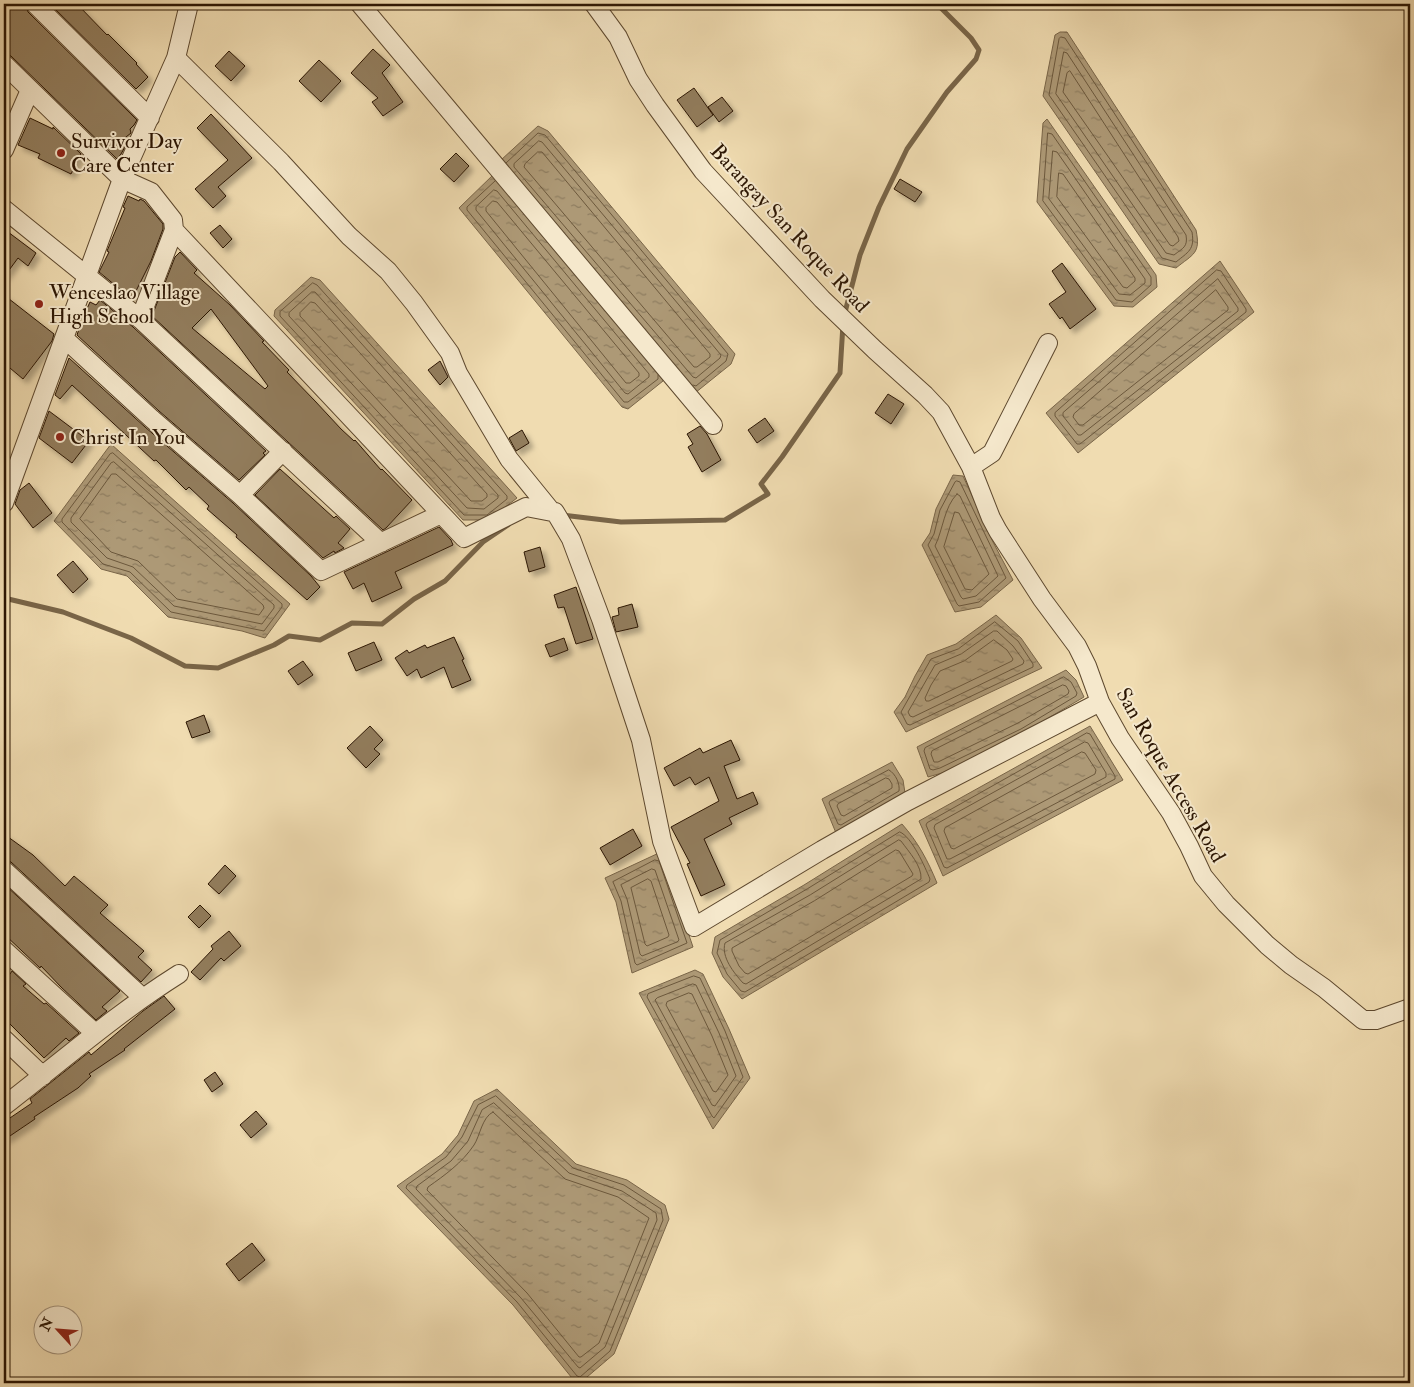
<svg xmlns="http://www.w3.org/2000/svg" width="1414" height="1387" viewBox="0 0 1414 1387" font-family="'IM FELL Double Pica',serif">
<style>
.water{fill:url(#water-ripples);stroke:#796548}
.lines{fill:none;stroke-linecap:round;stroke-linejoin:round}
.shore{stroke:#6c583c;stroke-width:1}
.stream{stroke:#796548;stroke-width:5}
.building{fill:#927d5d;stroke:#2c1603;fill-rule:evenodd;filter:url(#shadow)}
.street-casing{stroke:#5d482e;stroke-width:20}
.street{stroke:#f5e8cc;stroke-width:18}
.poi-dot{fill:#8f2418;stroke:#f5e8cc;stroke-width:2}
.labels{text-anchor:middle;stroke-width:4;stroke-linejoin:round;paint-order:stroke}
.poi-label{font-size:21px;fill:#2c1603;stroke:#f5e8cc;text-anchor:start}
.street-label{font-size:21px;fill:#2c1603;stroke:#f5e8cc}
</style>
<defs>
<pattern id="water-ripples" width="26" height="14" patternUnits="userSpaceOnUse" patternTransform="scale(1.25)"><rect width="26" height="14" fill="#ad9976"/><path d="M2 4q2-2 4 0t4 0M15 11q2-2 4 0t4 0" fill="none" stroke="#8d7c5f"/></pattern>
<filter id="shadow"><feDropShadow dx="4.5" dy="4.5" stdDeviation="2.5" flood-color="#0004"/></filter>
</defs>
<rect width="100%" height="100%" fill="#f0dcb1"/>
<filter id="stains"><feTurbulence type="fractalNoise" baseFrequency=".004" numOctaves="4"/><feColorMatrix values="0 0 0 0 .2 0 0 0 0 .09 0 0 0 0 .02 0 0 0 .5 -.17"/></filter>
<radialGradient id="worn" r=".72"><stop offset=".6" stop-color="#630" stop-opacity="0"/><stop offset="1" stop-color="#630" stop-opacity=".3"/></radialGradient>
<path class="water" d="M1060,32h7l129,198c5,24 -3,24 -20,38l-17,-4 -116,-168 12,-61z
M1047,119l109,156 1,12 -24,20 -19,-1 -77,-104 6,-79z
M538,126l10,5 187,223 -4,10 -36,29 -194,-233z
M494,174l170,200 -1,7 -35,28 -6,-2 -163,-199z
M1220,261l34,51 -176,141 -32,-40z
M311,277l9,3 197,218 -29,22h-25l-189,-204 1,-6z
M111,444l179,160 -25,34 -23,-7 -74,-14 -41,-41 -26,-7 -47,-48z
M953,475l10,1 30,66 20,38 -32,27 -26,5 -33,-67 8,-12 6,-24z
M996,615l25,23 21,30 -136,64 -12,-20 11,-15 10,-21 12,-21 29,-11z
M1066,670l10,10 8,17 -61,36 -81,40 -14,4 -11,-30z
M1090,726l33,54 -180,96 -24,-55z
M892,762l11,18 2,13 -69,40 -14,-34z
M902,824c16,18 26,37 35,59l-195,116 -19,-22 -11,-24 3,-16 89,-52z
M661,852l32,95 -61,26 -16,-71 -11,-24z
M695,970l8,4 26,55 21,49 -37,51 -74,-136z
M497,1089l79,75 51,16 38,25 4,14 -55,135 -34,29h-4l-63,-78 -116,-119 45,-32 16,-19 16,-34z"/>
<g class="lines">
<path class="shore" d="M1061,37l4,1 127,194c3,18 -4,20 -16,30l-14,-4 -113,-163 10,-56z
M1064,52l3,1 119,182c2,12 -3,13 -12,20l-8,-2 -110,-159z
M1070,71l108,166 1,4 -6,5 -3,-1 -107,-153 4,-19z
M1048,133l4,1 99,143v8l-19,17 -16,-2 -73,-99z
M539,141l3,1 179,213 -1,3 -24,20 -3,-1 -179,-210v-3z
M1053,151l4,1 88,127v4l-15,12 -11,-1 -70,-95z
M538,152h4l168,202v3l-13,10h-3l-170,-200 1,-3z
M506,163l32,-30 7,2 183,219 -2,7 -30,25 -3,-1
M1059,173l4,1 72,104v3l-8,7 -4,-1 -66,-90z
M495,181l-28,26v3l157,192h4l30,-23v-4
M494,190l3,1 152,183v3l-21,17 -3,-1 -149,-183v-3z
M493,201l4,1 142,171v3l-9,7h-4l-140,-172v-3z
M1217,270l4,1 25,38v3l-166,132h-3l-22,-28v-3z
M1218,279l20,29v3l-157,124h-3l-15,-19v-3z
M313,283l4,2 190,211v3l-20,16h-23l-184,-199v-4z
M1216,290l12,17v3l-145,115h-4l-6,-8 1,-3z
M312,292h3l183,203v3l-14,11 -17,-1 -178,-192v-3z
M311,302l4,1 172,191v3l-5,4h-11l-171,-185v-3z
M113,453l169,151v3l-18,24 -93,-19 -41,-40 -27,-8 -41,-42v-3l48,-65z
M114,462l160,143v3l-12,16 -88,-18 -41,-39 -26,-9 -36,-36v-4l40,-55z
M112,474h4l147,131 1,3 -5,7 -82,-16 -39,-38 -27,-9 -31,-33z
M957,481l3,1 46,96 -27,24 -20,4 -2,-2 -29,-59 6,-11 6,-24 15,-28z
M957,494l3,2 38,80 -22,20 -13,3 -2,-2 -26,-51c8,-16 9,-39 22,-52z
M955,512l4,1 30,61 -17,16 -7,-1 -21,-42z
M995,622l23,19 15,23v3l-123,58 -3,-1 -6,-12 30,-53 27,-10z
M994,631h3l16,15 11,15 -1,3 -110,53 -3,-1 -2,-4 27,-47 26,-11z
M994,640l13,10 6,9 -1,2 -83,40h-3l-1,-3 6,-13 9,-14 24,-10z
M1064,677l7,5 6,11 -1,3 -55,33 -81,39 -7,2 -3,-1 -6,-18 1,-3z
M1063,685l3,1 3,5 -1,3 -50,29 -80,39h-4l-3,-8 1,-3z
M1087,733l3,1 25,42v3l-168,89 -3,-1 -18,-42 1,-2z
M1085,742l3,1 18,30v4l-156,82h-3l-13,-31 1,-3z
M1082,752l3,1 11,17 -1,4 -141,75 -3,-1 -7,-17 1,-3z
M889,770c7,4 11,14 10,21l-58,34 -3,-1 -9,-21 1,-2z
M886,778l3,1 3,5v4l-48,28 -3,-1 -4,-9 1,-2z
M900,832c12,5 25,35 30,47l-1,3 -184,110 -4,-1 -14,-17 -10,-21 3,-13 87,-51z
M899,840l2,1c8,11 21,25 20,38l-175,105 -3,-1c-9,-10 -22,-26 -18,-40l85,-48z
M896,850l3,1 14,23 -1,2 -164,98 -3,-1 -6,-7 -7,-15v-3l82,-47z
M655,860l4,1 28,82 -50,22 -2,-2 -14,-62 -8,-19z
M652,869l3,1 24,70 -2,2 -35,14 -2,-2 -13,-55 -6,-14z
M648,879l3,2 18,54 -1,2 -21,9 -2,-2 -14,-56z
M694,976l6,2 25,53 18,46 -29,41 -2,-2 -65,-119 1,-3z
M693,984l3,1 23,48 17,43 -21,30 -3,-1 -57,-105 2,-2z
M689,993l3,1 20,42 16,39 -12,17 -3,-1 -47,-86 1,-3z
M496,1096l77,72 51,17 37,24 2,11 -53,131 -30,26 -3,-1 -60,-74 -111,-114 1,-3 39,-28 16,-20 16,-32z
M494,1103l75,70 53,18 34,22 1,7 -52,127 -25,21 -2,-1 -57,-69 -105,-109 1,-3 34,-25 17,-20 14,-31z
M493,1112l72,67 53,18 31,21 -50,125 -18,14h-2l-52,-64 -100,-103 1,-3c17,-12 34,-24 46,-42 6,-9 8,-28 19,-33z"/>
<path class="stream" d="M844,316l16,-61 19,-48 28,-58 40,-57 29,-33 3,-9 -8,-12 -34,-34
M562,515l59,7 104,-2 43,-26 -7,-10 21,-27 58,-84 3,-49
M4,598l59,14 68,26 54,28 33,2 56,-23 15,-9 31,4 32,-17 30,1 32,-25 31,-18 38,-39 25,-17"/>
</g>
<path class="building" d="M4,4h21l3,8 109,108 -3,5 -4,4 1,4 -10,8 5,4 -5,9 -4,5 -106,-103 -7,-2z
M50,4h27l30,31 1,-1 29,29 -1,1 12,13 -12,12z
M373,49l17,16 -8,8 21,29 -20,14 -11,-14 6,-4 -27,-25z
M229,51l16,15 -14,15 -16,-15z
M319,60l22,21 -20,21 -22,-21z
M694,88l19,27 -16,12 -20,-27z
M722,97l11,14 -14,11 -11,-15z
M211,114l41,44 -34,29 8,9 -13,12 -18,-19 33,-29 -31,-32z
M30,118l23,11v-2l28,27 -10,20 -33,-16 2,-4 -22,-9z
M456,153l13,13 -15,16 -14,-13z
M900,179l22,13 -7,10 -21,-13z
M128,196l11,5 1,-2 4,2 19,23v5l-12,32 -19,38 -33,-27 10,-20 -2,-1 18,-43 -2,-1z
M220,225l12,14 -9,9 -13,-15z
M4,229l32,24 -8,13 -10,-8 -14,19z
M180,252l17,18 -3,3 36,32 34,36 -2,1 27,28 -2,2 28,29 26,28 13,12 1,-1 26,30 1,-1 30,31 -26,28 -3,2 -231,-214 23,-59zM211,309l57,77 -3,3 -73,-61z
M1062,263l34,46 -26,20 -8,-12 -2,2 -11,-15 17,-12 -14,-21z
M4,295l50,39 -2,7 -29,38 -19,-16z
M100,300l33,27 133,124 -3,2 2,2 -26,25 -80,-69 -82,-76 2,-6 8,-9 -4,-3 7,-15 6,3z
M69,358l76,69 88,76 78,73 9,11 -13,13 -71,-63 1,-2 -30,-26 2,-3 -20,-19 -3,3 -30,-30 -2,1 -82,-76 -12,14 -5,-4z
M440,361l8,16 -8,8 -12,-15z
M888,394l16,10 -13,20 -16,-11z
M49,411l40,30 -17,22 -33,-25z
M765,418l9,13 -17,12 -9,-13z
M700,426l7,8 14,26 -19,12 -14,-25 5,-3 -6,-10z
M522,430l7,13 -13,8 -7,-13z
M280,469l54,49 2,-2 14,13 -12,14 6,5 -9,5 -1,-2 -11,7 -68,-63z
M29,483l23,30 -19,15 -18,-24 5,-14z
M439,527l12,13 2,5 -58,27 7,16 -30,14 -8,-19 -11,6 -9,-17z
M540,547l5,20 -16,5 -5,-20z
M73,561l15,18 -15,14 -16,-18z
M576,587l17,52 -17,5 -12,-37 -6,1 -4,-13z
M632,604l6,23 -22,5 -4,-15 7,-2 -1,-7z
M454,637l10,22 -2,1 9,20 -19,8 -8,-21 -23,11 -4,-9 -10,7 -12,-18 12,-8 2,3 16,-8 2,3z
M564,638l4,12 -18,7 -5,-12z
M374,642l8,18 -26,11 -8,-18z
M303,661l10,14 -15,10 -10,-14z
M204,715l6,17 -18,6 -6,-16z
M370,726l13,14 -9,9 6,5 -14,14 -19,-20z
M731,740l9,20 -16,6 13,33 16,-7 5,12 -29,14 3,6 -28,15 21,46 -24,11 -14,-32 3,-1 -19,-36 48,-26 -10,-24 -14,8 -5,-8 -16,9 -10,-18 36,-20 3,5z
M633,829l9,17 -32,19 -10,-17z
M4,834l29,21 32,31 9,-10 34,29 -8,8 44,38 -6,6 14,13 -11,12 -130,-120 -7,-2z
M225,865l11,11 -17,18 -11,-10z
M4,884l116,107 -18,16 5,4 -11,9 -35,-33 -20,-21 -1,2 -36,-34z
M200,905l11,11 -12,12 -11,-11z
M229,931l12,15 -17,15 -3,-3 -21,22 -9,-8 22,-23 -2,-3z
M4,968l6,6 2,-3 14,13 -3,2 21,18 2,-1 33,30 -10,8 -3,-3 -22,20 -40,-40z
M164,996l11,13 -51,40 1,1 -36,24 2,2 -13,12 -44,29 1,2 -31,21v-18l28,-19 -2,-4 59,-47 2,3 52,-44z
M215,1072l8,12 -11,8 -8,-12z
M256,1111l11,13 -16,14 -11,-13z
M252,1243l13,17 -26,21 -13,-17z"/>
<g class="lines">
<g class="street-casing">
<path id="street" d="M35,4l115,114
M360,4l353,421
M594,4l24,33 20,42 17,26 48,66 119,128 53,51 50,45 16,17 30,55 20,51 7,13 44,68 35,47 10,20 13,36 20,36 51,75 18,33 14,30 23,28 41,41 24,20 33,23 39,32h13l34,-12
M176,58l105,104 68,74 39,35 26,32 36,50 8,20 51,86 43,53h3l16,27 30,80 40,121 21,101 32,86 128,-77 86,-49 192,-99
M4,64l118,115 29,13 22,28 1,10 290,308 62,-31 26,5
M4,150l26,-60
M4,209l136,110 241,224
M140,319l34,-89
M65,339l87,80 88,76 81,76 120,-57
M971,467l21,-14 56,-110
M240,495l43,-44
M4,503l118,-324 54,-121 13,-54
M4,870l138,127
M4,950l91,83
M4,1039l39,37
M4,1106c58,-45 113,-93 175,-132"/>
</g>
<use href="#street" class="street"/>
</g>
<g class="poi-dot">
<circle cx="61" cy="153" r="5"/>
<circle cx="39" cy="304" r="5"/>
<circle cx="60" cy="437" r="5"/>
</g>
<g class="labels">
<g class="poi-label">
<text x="71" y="148">Survivor Day<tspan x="71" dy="24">Care Center</tspan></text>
<text x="49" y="299">Wenceslao Village<tspan x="49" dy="24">High School</tspan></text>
<text x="70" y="444">Christ In You</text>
</g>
<g class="street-label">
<text transform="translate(790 228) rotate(47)" y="7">Barangay San Roque Road</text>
<text transform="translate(1171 775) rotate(60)" y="7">San Roque Access Road</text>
</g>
</g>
<rect width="1414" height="1387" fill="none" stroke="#f0dcb1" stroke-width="20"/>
<rect x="5" y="5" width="1404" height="1377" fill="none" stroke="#2c1603" stroke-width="2.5"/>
<rect x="10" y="10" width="1394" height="1367" fill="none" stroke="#2c1603"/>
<g transform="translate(58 1330) rotate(296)"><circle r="24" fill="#f5e8cc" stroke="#a5947c"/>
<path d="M0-4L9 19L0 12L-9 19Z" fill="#8f2418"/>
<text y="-8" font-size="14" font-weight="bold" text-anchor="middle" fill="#2c1603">N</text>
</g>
<rect width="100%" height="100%" filter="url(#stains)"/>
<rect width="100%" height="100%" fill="url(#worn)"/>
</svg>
